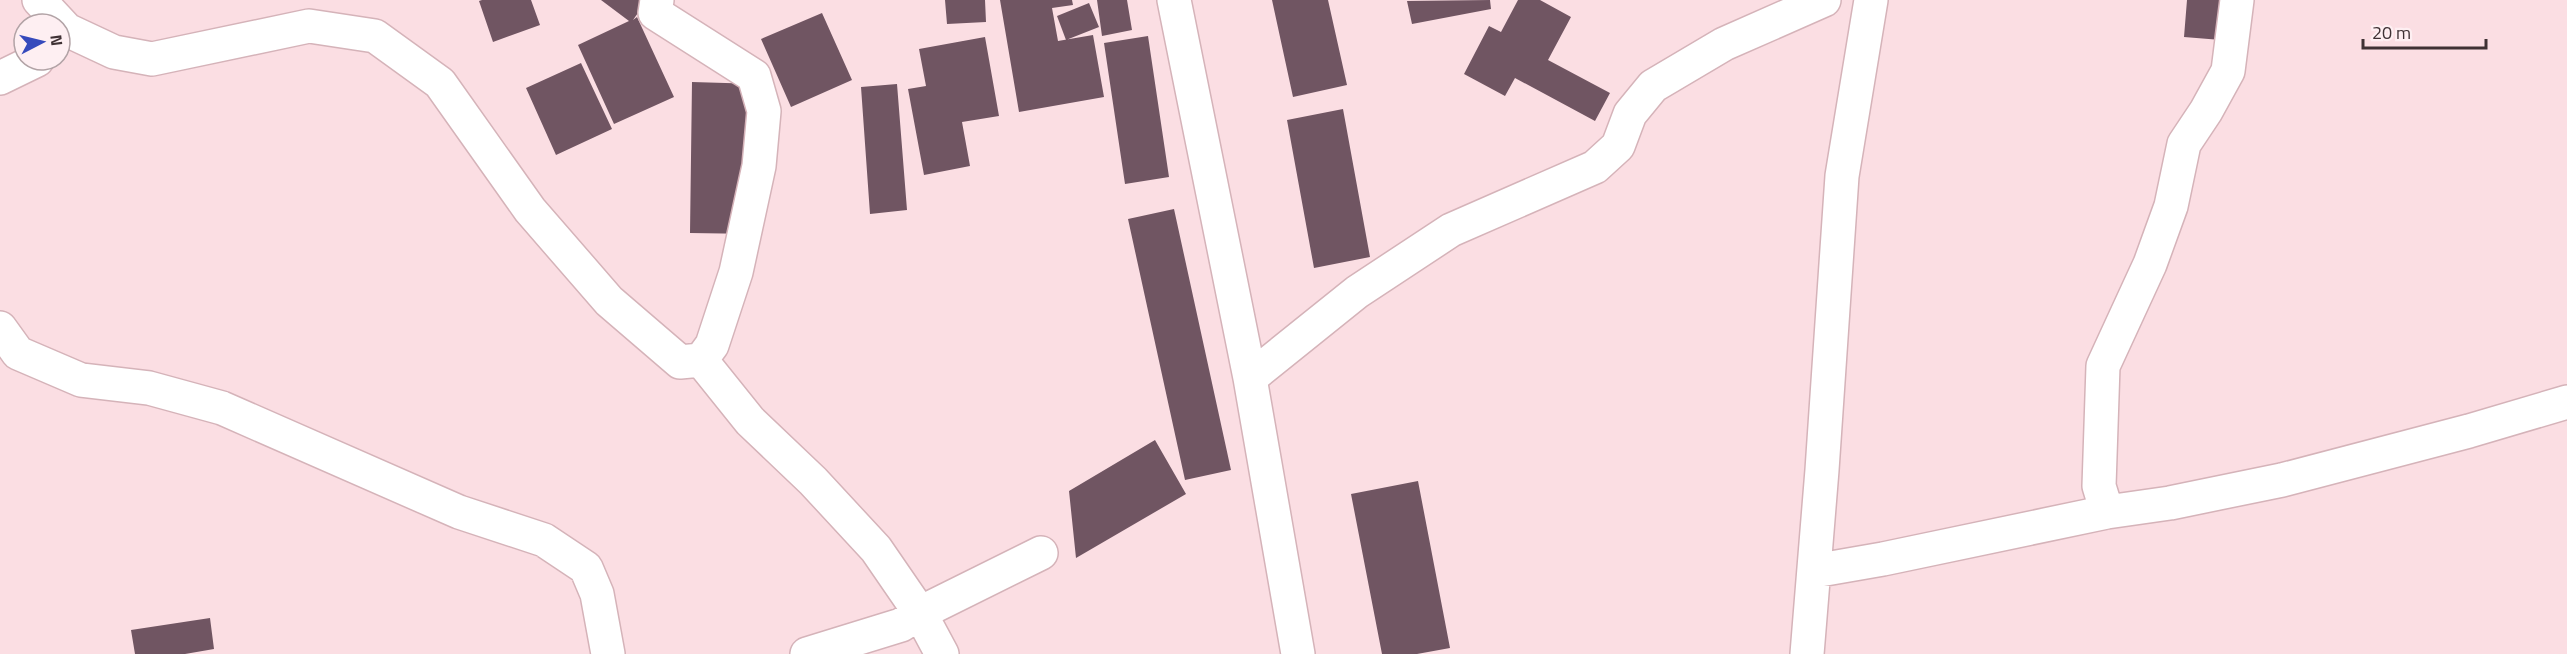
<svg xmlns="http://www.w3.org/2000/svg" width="2567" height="654" viewBox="0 0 2567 654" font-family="'Titillium Web',sans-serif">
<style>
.building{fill:#705562}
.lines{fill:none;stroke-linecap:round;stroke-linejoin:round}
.minor-casing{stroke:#d5b3b9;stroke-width:36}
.minor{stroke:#fff;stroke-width:33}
</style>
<rect width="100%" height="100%" fill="#fbdee3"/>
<path class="building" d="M482,0h49l9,25 -47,17 -14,-41z
M601,0h46l-14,20 4,-3 37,80 -60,27 -36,-79 51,-24z
M945,0h40l1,22 -39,2z
M1000,0h72l1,5 -21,3 6,33 35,-6 11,62 -85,15z
M1097,0h30l5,30 -30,6z
M1272,0h56l19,85 -54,12z
M1490,0l1,9 -79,15 -5,-23z
M1518,0h22l31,17 -23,43 62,33 -15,28 -80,-43 -10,18 -41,-22 25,-48 12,6z
M2187,0h38l-4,40 -37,-3z
M1089,3l10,24 -33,13 -9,-24z
M822,13l30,67 -61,27 -30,-68z
M1148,36l21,141 -44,7 -21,-141z
M985,37l14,79 -37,6 8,44 -46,9 -16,-86 18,-3 -7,-37z
M581,63l31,66 -56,26 -30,-67z
M692,82l67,2 -3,150 -66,-1z
M897,84l10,126 -37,4 -9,-127z
M1343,109l27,148 -56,11 -27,-148z
M1174,209l57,261 -46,10 -57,-261z
M1155,440l31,54 -110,64 -7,-67z
M1418,481l32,167 -33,6h-35l-31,-160z
M210,618l4,31 -29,5h-50l-4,-24z"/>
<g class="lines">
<g class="minor-casing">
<path id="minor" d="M39,0l28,30 47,22 38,7 157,-33 66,10 65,47 90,127 79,91 71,61 21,-2 11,-15 24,-73 23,-106 5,-55 -10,-35 -99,-63 2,-13
M1174,0l76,378 48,276
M0,78l37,-18
M0,328l18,25 63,27 68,8 73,20 237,104 85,28 42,28 11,26 11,60
M701,360l49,61 63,60 63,68 44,64 22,41
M1250,378l107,-86 94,-62 144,-63 23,-21 12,-32 23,-28 71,-42 100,-44
M2107,512l-8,-26 4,-120 47,-102 21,-58 13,-62 22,-33 22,-40 9,-71
M1814,571l69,-12 224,-47 63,-9 112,-23 187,-49 98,-29
M807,654l94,-29 19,-12 121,-60
M1807,654l15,-184 20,-294 29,-176"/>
</g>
<use href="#minor" class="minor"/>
</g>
<g transform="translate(42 42) rotate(83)"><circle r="28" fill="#feeff2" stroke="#b2a3a6" stroke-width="1.5"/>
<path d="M0-4.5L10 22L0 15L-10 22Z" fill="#364abc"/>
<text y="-9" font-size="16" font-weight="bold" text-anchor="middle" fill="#3f3134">N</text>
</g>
<path d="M2363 39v9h123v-9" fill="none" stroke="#3f3134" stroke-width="3"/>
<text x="2372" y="39" font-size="18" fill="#3f3134" stroke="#feeff2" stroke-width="4.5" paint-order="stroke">20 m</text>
</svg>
